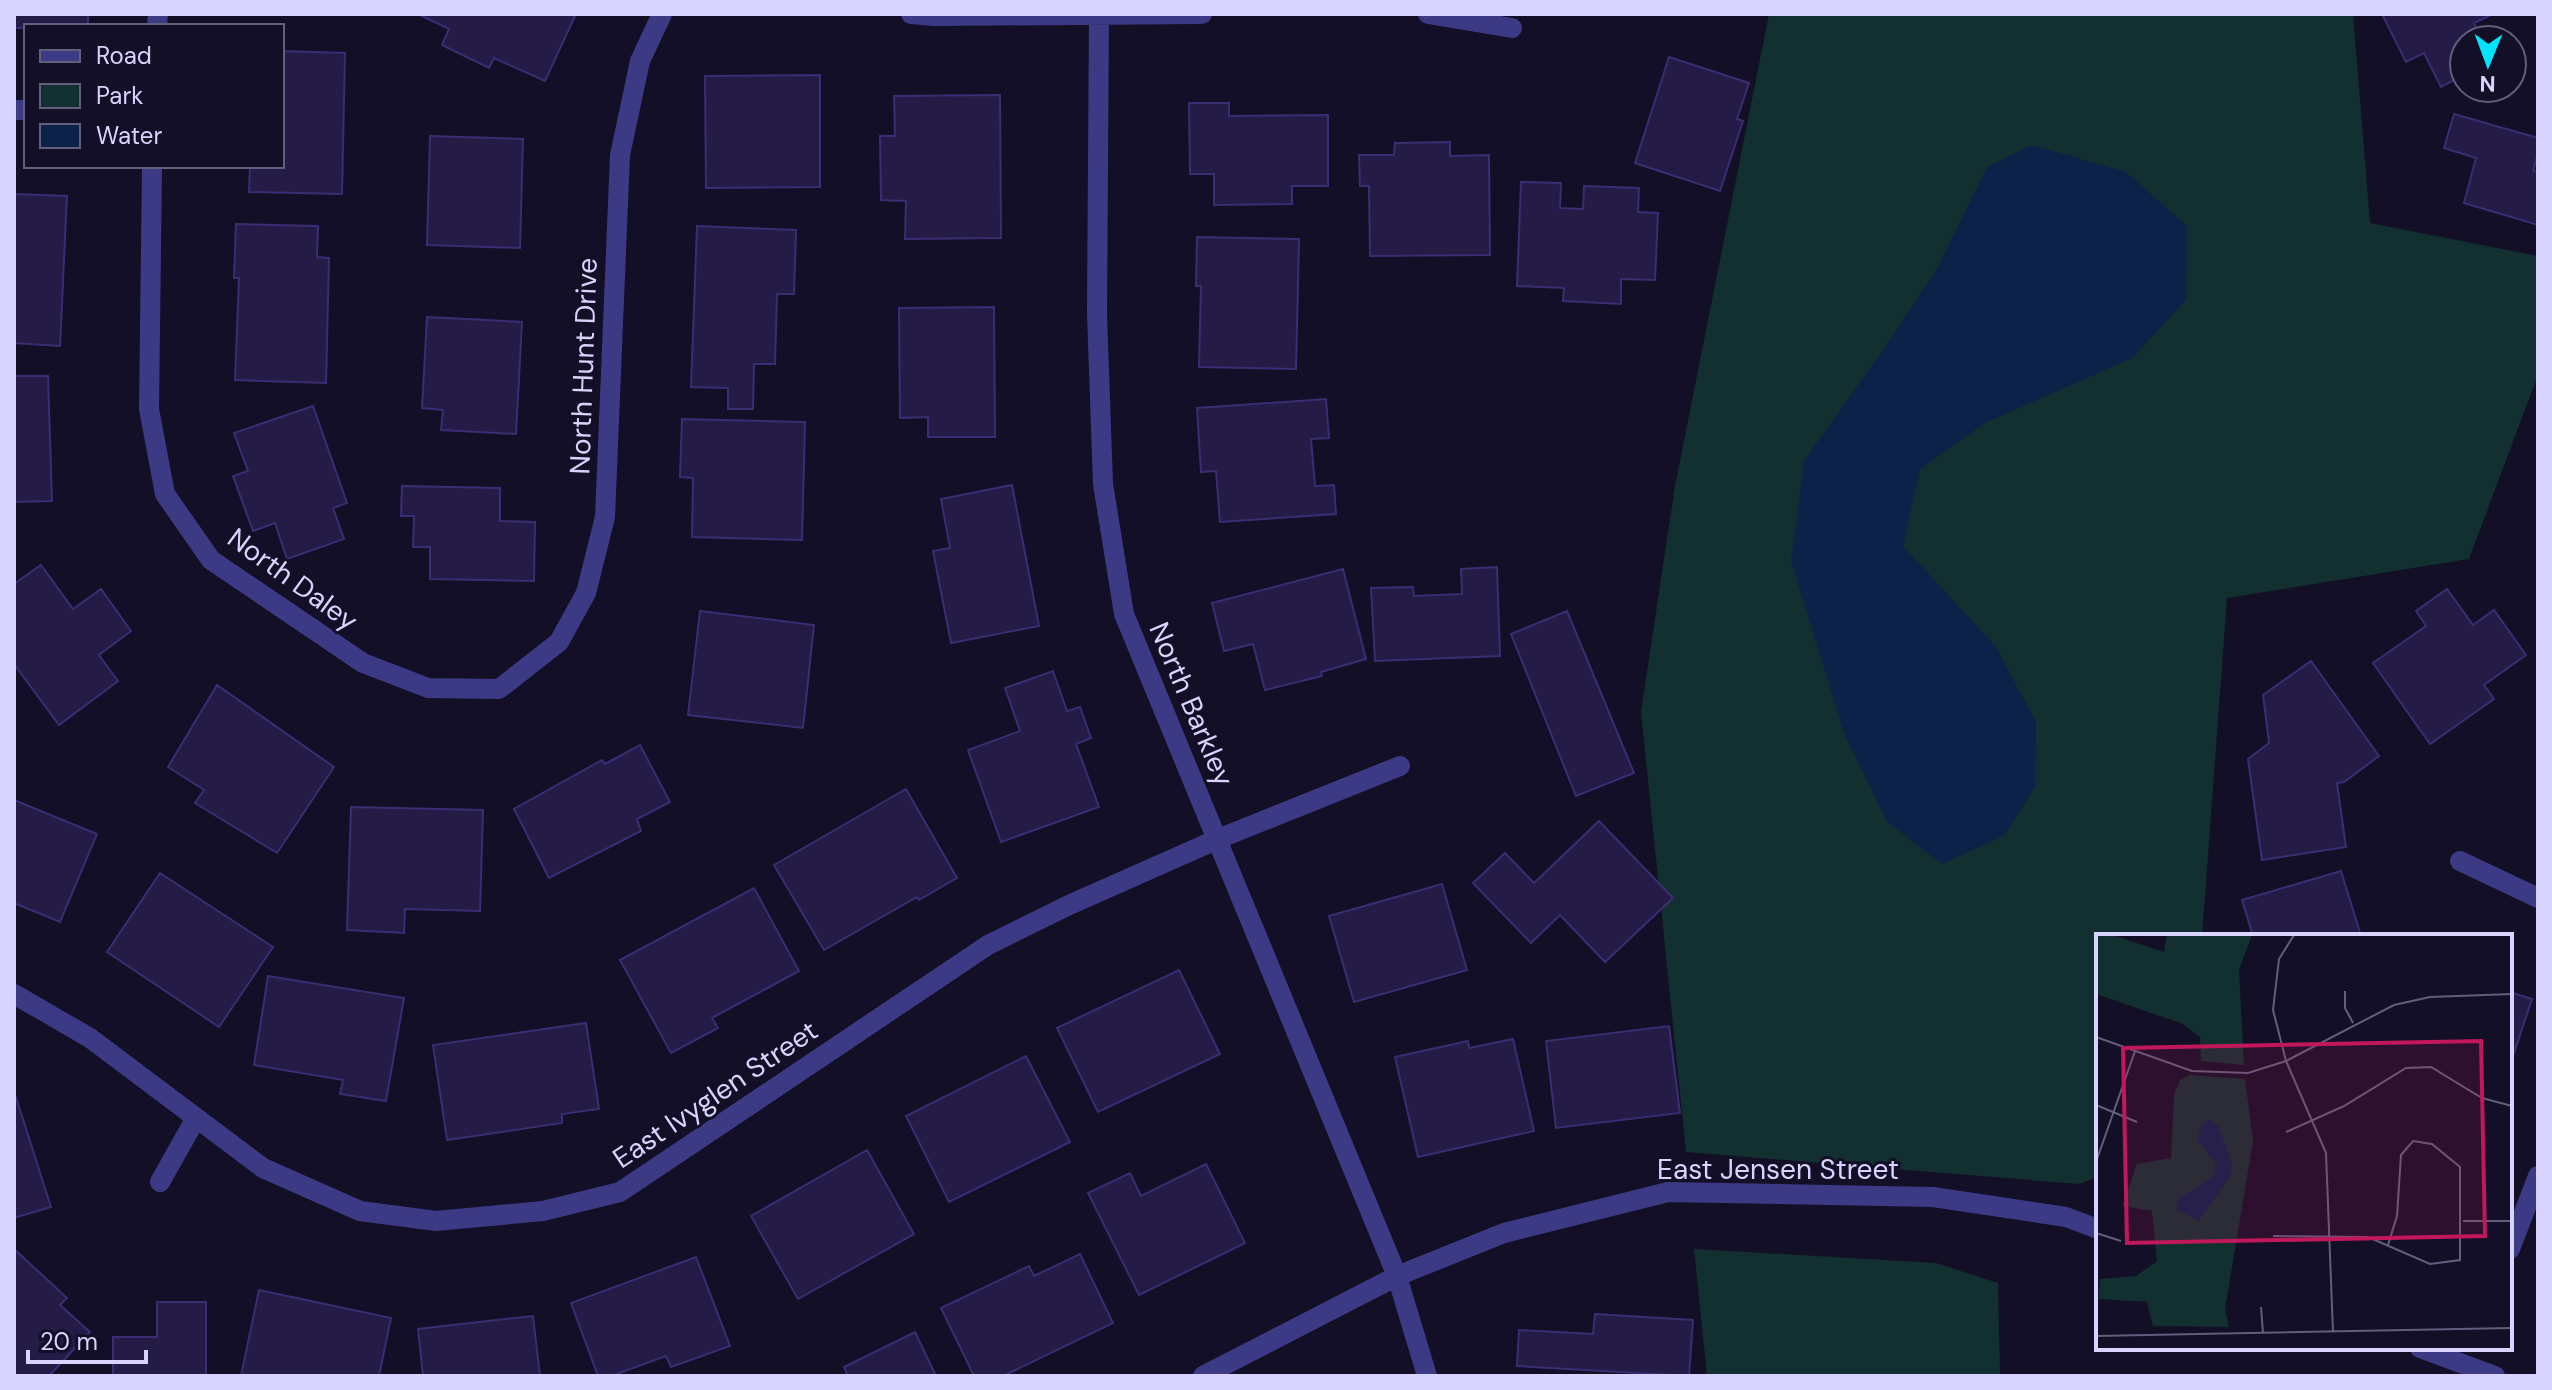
<svg xmlns="http://www.w3.org/2000/svg" width="2552" height="1390" viewBox="0 0 2552 1390" font-family="'DM Sans',sans-serif">
<style>
.green{fill:#12302f}
.water{fill:#0c2248}
.building{fill:#241b47;stroke:#3b2d73;stroke-width:2}
.lines{fill:none;stroke-linecap:round;stroke-linejoin:round}
.minor{stroke:#3d3a85;stroke-width:20}
.labels{text-anchor:middle;stroke-width:6;stroke-linejoin:round;paint-order:stroke}
.street-label{font-size:28px;fill:#d9d4ff;stroke:#130f26}
.inset-road{fill:none;stroke:#625e7d;stroke-width:2}
.view{fill:#c2185b;fill-opacity:0.15;stroke:#c2185b;stroke-width:4}
.inset-edge{fill:none;stroke:#d9d4ff;stroke-width:4}
</style>
<rect width="100%" height="100%" fill="#130f26"/>
<path class="green" d="M1769,14h584l17,209 168,33v119l-69,184 -242,39 -25,338h-104v241l-19,7 -393,-32 -45,-440 34,-226z
M1694,1249l242,14 62,20 2,93h-293z"/>
<path class="water" d="M2032,145l94,27 61,54 -1,74 -54,58 -147,65 -65,46 -17,77 93,101 40,75 -1,64 -30,49 -63,29 -55,-42 -43,-89 -53,-172 13,-100 79,-111 55,-83 49,-100z"/>
<path class="building" d="M14,14h74v12l-74,2z
M418,14h158l-31,67 -51,-23 -5,10 -47,-23 7,-16z
M2382,14h111l-19,9 9,17h-19v35l-23,12 -17,-34 -18,9z
M282,51l63,2 -3,141 -93,-2 1,-26h32z
M1669,57l80,26 -12,36 6,2 -23,70 -85,-28z
M820,75v112l-114,1 -1,-112z
M1000,95l1,143 -96,1 1,-38 -25,-1 -1,-64h15l-1,-40z
M1189,103h40v13l99,-1v71h-36v18l-78,1v-31h-24z
M2454,114l84,24v15l-5,18 5,1v53l-74,-22 12,-45 -32,-10z
M430,136l93,3 -3,109 -93,-3z
M1450,142v14l39,-1 1,100 -120,1 -1,-70h-9l-1,-31h35l1,-12z
M1521,182l40,1 -1,25 23,1 1,-23 55,2 -1,24 20,1 -3,67 -34,-1v25l-58,-3 1,-13 -47,-2z
M14,194l53,2 -7,150 -46,-3z
M236,224l82,2 -1,31 12,1 -3,125 -91,-3 4,-102h-5z
M697,226l99,4 -2,64h-17l-2,70h-21l-1,45h-25v-21l-37,-1z
M1197,237l102,2 -3,130 -97,-2 2,-81h-5z
M994,307l1,130h-67v-20l-28,1 -1,-110z
M427,317l95,5 -6,112 -75,-4 2,-20 -21,-2z
M14,376h34l4,125 -38,1z
M1326,399l3,39 -18,1 4,47 19,-1 2,29 -116,8 -4,-51 -15,1 -4,-64z
M313,406l34,97 -14,5 11,31 -57,20 -12,-36 -22,8 -20,-55 15,-5 -14,-38z
M682,419l123,3 -3,118 -110,-3 1,-59 -13,-1z
M1012,485l27,141 -88,17 -18,-92 17,-3 -9,-49z
M402,486l98,2v33l35,1 -1,59 -104,-2v-32h-17l1,-31h-13z
M41,565l32,44 28,-20 30,42 -32,24 19,26 -59,44 -45,-61v-80z
M1497,567l3,89 -125,5 -4,-73 42,-1 1,9 48,-2 -1,-25z
M1343,569l23,90 -45,13 1,4 -57,14 -12,-46 -29,7 -12,-48z
M2447,589l26,36 21,-15 32,45 -42,30 10,14 -64,45 -57,-81 53,-37 -10,-15z
M700,611l114,14 -11,103 -115,-13z
M1567,611l67,162 -58,23 -65,-162z
M2311,661l68,95 -35,26 -7,1 9,64 -84,13 -14,-101 21,-16 -6,-48z
M1053,671l14,40 13,-4 11,31 -15,6 23,63 -98,35 -33,-92 52,-19 -15,-43z
M217,685l117,82 -57,86 -82,-50 9,-13 -36,-23z
M640,745l30,57 -33,17 4,12 -92,47 -35,-69 88,-49 3,4z
M906,789l51,89 -38,22 -2,-3 -93,53 -50,-85z
M14,800l83,34 -37,88 -46,-19z
M351,807l132,3 -3,101 -75,-2 -1,24 -57,-3z
M1599,821l74,77 -68,64 -45,-47 -29,28 -58,-60 32,-30 29,30z
M2341,871l20,65h-108l-11,-36z
M160,873l113,74 -54,80 -112,-75z
M1442,884l25,86 -113,32 -25,-86z
M754,888l45,83 -87,47 6,10 -47,25 -51,-93z
M1179,970l41,84 -122,58 -41,-84z
M268,976l136,22 -18,103 -46,-7 3,-14 -89,-15z
M2510,992l22,7 -22,66z
M586,1023l13,86 -37,5v9l-115,17 -14,-95z
M1669,1026l11,87 -124,15 -10,-87z
M1513,1039l21,92 -116,26 -23,-100 73,-16 1,7z
M1026,1056l44,86 -121,60 -43,-86z
M14,1091l37,116 -37,11z
M867,1150l47,84 -116,65 -47,-83z
M1206,1164l39,79 -106,52 -51,-102 42,-20 11,23z
M14,1249l53,49 -7,7 30,27 -41,44h-35z
M1080,1254l33,69 -110,53h-29l-33,-68 88,-42 5,10z
M696,1257l34,89 -59,21 -5,-11 -55,20h-13l-27,-73z
M259,1290l132,28 -12,58h-138z
M157,1302h49v74h-93v-39h44z
M1595,1314l98,6 -4,56 -172,-10 2,-36 74,4z
M533,1316l7,60h-117l-5,-47z
M915,1332l21,44h-88l-4,-9z"/>
<g class="lines">
<path class="minor" d="M911,14l23,2 268,-2
M1099,14l-2,300 6,170 21,130 273,662 30,100
M1428,14l84,14
M157,26l1,-12
M14,110h12
M152,166l-3,243 16,85 46,66 152,103 65,25 71,1 60,-47 27,-49 19,-76 15,-362 20,-94 22,-47
M2460,861l78,37
M14,994l76,44 173,130 97,43 76,10 107,-10 77,-19 368,-247 81,-40 149,-66 182,-73
M160,1182l36,-64
M2510,1249l28,-73
M2420,1348l75,28
M1203,1376l194,-100 107,-43 164,-41 265,5 133,20 32,12"/>
</g>
<g class="labels">
<g class="street-label">
<text transform="translate(583 366) rotate(-88)" y="10">North Hunt Drive</text>
<text transform="translate(293 579) rotate(36)" y="10">North Daley</text>
<text transform="translate(1192 704) rotate(67)" y="10">North Barkley</text>
<text transform="translate(715 1094) rotate(-34)" y="10">East Ivyglen Street</text>
<text x="1778" y="1179">East Jensen Street</text>
</g>
</g>
<g transform="translate(2096 934)">
<rect width="416" height="416" fill="#130f26"/>
<path d="M0,1h16l52,17 3,-17h85l-13,35 5,95 -43,-4 -1,-24 -17,-13 -87,-30zM94,141l55,4 8,62 -28,168 4,18 -76,-1 -6,-24 -49,-3 2,-20 36,-3 21,-15 -5,-50 -30,-5 15,-42 34,-6 3,-63 6,-15z" fill="#12302f"/>
<path d="M114,186l8,6 14,36 -2,14 -31,45 -22,-11v-10l37,-25 2,-11 -19,-24 4,-16z" fill="#0c2248"/>
<path class="inset-road" d="M198,1l-15,24 -6,51 13,51 40,92 7,179M249,57v17l8,15M0,103l96,34 56,2 38,-12 108,-56 36,-8 82,-3M0,171l41,17M190,198l58,-26 62,-38 25,-1 51,31 30,8M0,228l39,-111M367,287h49M0,299l25,8M177,302l95,1 62,27 30,-4v-93l-28,-23 -19,-3 -12,14 -4,61 -9,29M165,373l2,26M0,402l416,-8"/>
<path class="view" d="M385,107l4,195 -358,7 -4,-195z"/>
<rect width="416" height="416" class="inset-edge"/>
</g>
<rect width="2552" height="1390" fill="none" stroke="#d9d4ff" stroke-width="32"/>
<rect x="24" y="24" width="260" height="144" fill="#130f26" stroke="#625e7d" stroke-width="2"/>
<rect x="40" y="50" width="40" height="12" fill="#3d3a85" stroke="#625e7d" stroke-width="2"/>
<text x="96" y="64" font-size="24" fill="#d9d4ff">Road</text>
<rect x="40" y="84" width="40" height="24" fill="#12302f" stroke="#625e7d" stroke-width="2"/>
<text x="96" y="104" font-size="24" fill="#d9d4ff">Park</text>
<rect x="40" y="124" width="40" height="24" fill="#0c2248" stroke="#625e7d" stroke-width="2"/>
<text x="96" y="144" font-size="24" fill="#d9d4ff">Water</text>
<g transform="translate(2488 64) rotate(181)"><circle r="38" fill="#130f26" stroke="#625e7d" stroke-width="2"/>
<path d="M0-6L14 30L0 20L-14 30Z" fill="#00e5ff"/>
<text y="-12" font-size="22" font-weight="bold" text-anchor="middle" fill="#d9d4ff">N</text>
</g>
<path d="M28 1350v12h118v-12" fill="none" stroke="#d9d4ff" stroke-width="4"/>
<text x="40" y="1350" font-size="24" fill="#d9d4ff" stroke="#130f26" stroke-width="6" paint-order="stroke">20 m</text>
</svg>
